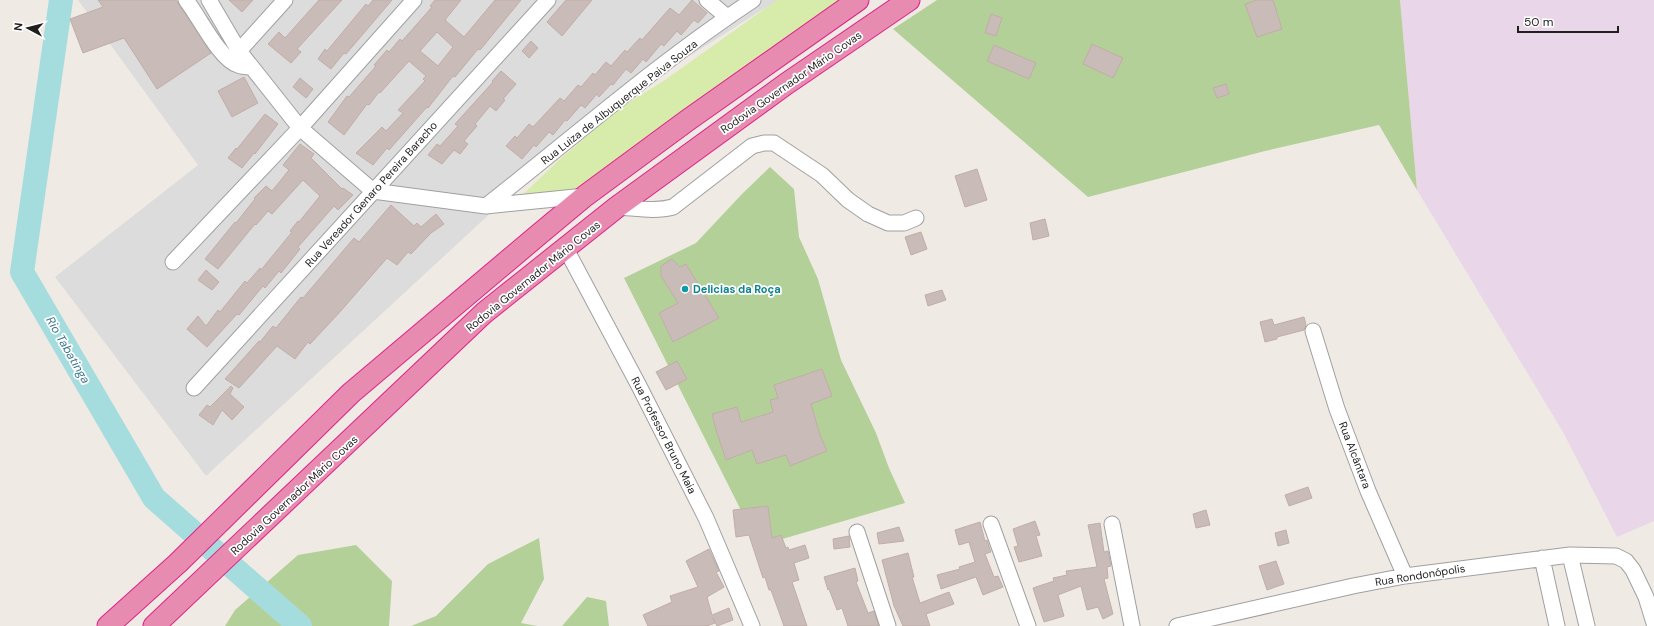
<svg xmlns="http://www.w3.org/2000/svg" width="1654" height="626" viewBox="0 0 1654 626" font-family="'DM Sans',sans-serif">
<style>
.residential{fill:#dddcdc}
.industrial{fill:#e9d7e9}
.grass{fill:#d7ebaa}
.forest{fill:#b4d099}
.lines{fill:none;stroke-linecap:round;stroke-linejoin:round}
.river{stroke:#a5ddde;stroke-width:24}
.building{fill:#c8bbb8;stroke:#c2ada7;fill-rule:evenodd}
.minor-casing{stroke:#a0a0a0;stroke-width:17}
.highway-casing{stroke:#de2289;stroke-width:23}
.minor{stroke:#fff;stroke-width:15}
.highway{stroke:#e88bb0;stroke-width:21}
.culture-dot{fill:#0f9aa8;stroke:#fff;stroke-width:1.5}
.labels{text-anchor:middle;stroke-width:3.5;stroke-linejoin:round;paint-order:stroke}
.street-label{font-size:11px;fill:#1f1f1f;stroke:#fff}
.culture-label{font-size:11px;font-weight:bold;fill:#0d838f;stroke:#fff;text-anchor:start}
.water-label{font-size:12px;font-style:italic;fill:#3e7890;stroke:#fff}
</style>
<rect width="100%" height="100%" fill="#f0eae5"/>
<path class="residential" d="M78,0h700l-180,114 -392,362 -151,-199 143,-112z"/>
<path class="industrial" d="M1400,0h254v521l-37,16 -54,-105 -146,-242z"/>
<path class="grass" d="M777,0h67l-259,196 -71,7 45,-43 61,-52 45,-28z"/>
<path class="forest" d="M937,0h463l17,190 -38,-65 -114,26 -177,46 -195,-168z
M770,167l24,22 5,48 19,42 23,81 35,73 13,35 16,35 -146,43 -135,-268 72,-35 46,-49z
M539,538l5,41 -23,44 16,3h-126l25,-10 52,-52z
M356,545l36,36 -3,45h-164l10,-16 63,-55z
M587,597l19,4 3,25h-47z"/>
<g class="lines">
<path class="river" d="M61,0l-39,272 132,226 146,128"/>
</g>
<path class="building" d="M98,0h78l35,53 -54,36 -33,-51 -41,15 -13,-34 33,-12z
M229,0h24l-11,12z
M319,0h23l-45,49 4,3 -10,11 -23,-19 11,-12 6,6z
M373,0h19l-46,54 -2,-1 -13,16 -13,-10 7,-10 2,2 39,-47 2,2z
M435,0h26l-16,20 19,17 31,-37h26l-41,50 -2,-1 -23,28 -2,-1 -25,32 -1,-1 -38,43 -2,-2 -14,17 -17,-12 26,-26 4,4 17,-18 -5,-3 27,-29 -2,-2 3,-3 -17,-15 -29,32 -1,-1 -10,13 -2,-1 -23,31 -16,-13 19,-26 2,1 27,-31 -2,-1 13,-15 2,2 11,-13 2,2 30,-34 -2,-1zM437,32l16,15 -15,19 -18,-15z
M566,0h26l-30,36 -15,-14z
M692,0l15,13 -9,10 -4,-3 -13,15 -4,-4 -13,15 -3,-2 -15,18 -3,-3 -12,14 -5,-4 -13,16 -2,-1 -12,13 -2,-3 -12,14 -4,-3 -14,16 -2,-1 -12,15 -4,-3 -13,15 -2,-2 -12,14 -16,-13 9,-10 2,2 12,-14 4,3 27,-29 4,3 14,-16 3,2 12,-14 2,2 11,-13 5,4 14,-16 2,2 13,-14 2,2 28,-32 9,7z
M1257,0h16l9,29 -25,8 -12,-33z
M991,14l11,4 -6,18 -11,-3z
M531,41l7,7 -9,10 -7,-7z
M1092,44l31,14 -10,20 -30,-14z
M994,45l42,18 -7,16 -42,-18z
M501,71l15,13 -13,15 2,1 -9,11 -6,-5 -15,18 2,2 -13,15 4,3 -8,10 -6,-4 -12,14 -14,-9 9,-11 3,2 18,-20 -3,-2 38,-42 -1,-1z
M244,77l14,26 -26,14 -14,-26z
M300,78l13,11 -7,9 -13,-11z
M1226,84l3,10 -12,4 -4,-10z
M265,114l13,10 -23,30 -1,-1 -12,15 -14,-10 8,-10 1,1z
M300,144l14,10 -3,4 31,31 1,-1 10,7 -15,15 -4,-4 -36,41 2,2 -19,24 -2,-2 -14,17 -2,-2 -24,29 -2,-1 -30,33 -20,-18 11,-13 8,10 12,-16 2,2 25,-31 2,2 13,-15 1,2 31,-38 -2,-1 8,-10 1,1 21,-26 -17,-16 -31,34 -4,-3 -12,14 -1,-1 -37,45 -13,-10 30,-37 1,1 19,-24 -1,-1 12,-12 6,5 17,-21 -6,-5z
M977,169l10,31 -22,7 -10,-31z
M391,205l23,21 3,-3 4,4 15,-13 8,10 -13,9 -20,21 -3,-2 -11,13 -10,-7 -48,55 -29,31 -2,-2 -13,17 -18,-13 -38,42 -14,-9 34,-38 1,1 13,-16 3,2 25,-31 2,1 51,-60 5,4z
M1045,219l4,17 -16,4 -3,-17z
M921,232l6,17 -16,6 -6,-18z
M672,259l8,8 6,-3 33,54 -46,24 -14,-29 19,-10 -17,-27v-10z
M206,270l13,12 -7,8 -14,-10z
M942,290l4,10 -18,6 -3,-11z
M1304,317l2,8 -2,5 -27,7v2l-12,3 -5,-20 12,-3 2,6z
M677,361l10,18 -21,11 -10,-18z
M822,369l10,27 -21,8 9,31 7,16 -37,15 -4,-11 -29,9 -5,-14 -26,10 -10,-30 -4,-16 25,-7 4,15 32,-10 -3,-12 8,-2 -4,-13z
M231,386l2,2 -3,6 14,13 -12,13 -10,-10 -9,15 -14,-10 8,-10 3,2z
M1308,487l4,11 -23,8 -4,-11z
M768,506l4,32 9,-3 5,13 2,-1 1,3 16,-5 4,13 -15,5 5,17 -7,2 15,44h-23l-13,-36h-2l-4,-13 -2,1 -14,-43 -13,2 -3,-27z
M1206,510l4,15 -14,3 -3,-14z
M1035,521l5,14 -4,1 6,20 -23,6 -5,-15 4,-1 -5,-17z
M980,522l5,19 2,-1 4,12 -6,2 9,23 4,-1 5,11 -20,8 -7,-18 -35,12 -4,-14 23,-6 -1,-2 16,-5 -6,-20 -10,3 -4,-15z
M1100,523l4,29 4,-1 3,15 -4,1 1,11 -4,1 9,35 -10,5 -5,-12 -11,3 -6,-24 -23,9 6,21 -20,6 -11,-34 21,-7 -1,-3 14,-3 -1,-4 31,-4 -9,-42z
M899,527l5,14 -25,3 -2,-11z
M1286,530l3,13 -11,3 -3,-13z
M849,536l1,11 -16,2 -1,-10z
M709,549l10,22 -3,1 8,15 -17,10 5,18 17,-7 4,12 -16,6 -4,-8 2,5 -8,3h-59l-5,-11 29,-13 -2,-6 28,-9 -12,-26z
M908,553l6,24h-2l8,26 29,-11 5,12 -28,10 4,12h-27l-9,-20 -12,-46z
M1276,561l8,23 -17,6 -8,-24z
M855,568l3,13 -2,1 12,31 6,-2 5,15h-31l-6,-18 -5,2 -8,-21 -1,1 -4,-13z"/>
<g class="lines">
<g class="minor-casing">
<path id="minor" d="M186,0c13,16 33,59 52,65 4,2 9,2 13,2
M209,0l30,51 61,77 73,63 113,15 99,-10
M707,0l20,17
M239,51l46,-51
M486,206c88,-69 173,-144 267,-206
M617,207c19,1 38,5 56,0l79,-61 12,-3h10l48,32 26,25 20,14 20,9h16l12,-5
M566,249l72,135 68,134 46,108
M173,262l127,-134 114,-128
M1313,331l24,78 31,82 37,85
M194,388l354,-388
M991,524l37,102
M1112,524l20,102
M857,532l31,94
M1570,555l17,71
M1542,558l15,68
M1177,626l176,-40 52,-10 165,-21 46,1 10,5 7,9 13,27 8,26"/>
</g>
<g class="highway-casing">
<path id="highway" d="M108,626l70,-63 173,-170 186,-157 48,-40 103,-76 170,-120
M154,626l330,-313 133,-106 169,-123 123,-84"/>
</g>
<use href="#minor" class="minor"/>
<use href="#highway" class="highway"/>
</g>
<circle class="culture-dot" cx="685" cy="289" r="4"/>
<g class="labels">
<g class="street-label">
<text transform="translate(791 82) rotate(-35)" y="4">Rodovia Governador Mário Covas</text>
<text transform="translate(619 102) rotate(-38)" y="4">Rua Luiza de Albuquerque Paiva Souza</text>
<text transform="translate(371 194) rotate(-48)" y="4">Rua Vereador Genaro Pereira Baracho</text>
<text transform="translate(533 276) rotate(-39)" y="4">Rodovia Governador Mário Covas</text>
<text transform="translate(664 435) rotate(63)" y="4">Rua Professor Bruno Maia</text>
<text transform="translate(1355 455) rotate(69)" y="4">Rua Alcântara</text>
<text transform="translate(294 495) rotate(-43)" y="4">Rodovia Governador Mário Covas</text>
<text transform="translate(1420 575) rotate(-9)" y="4">Rua Rondonópolis</text>
</g>
<g class="culture-label">
<text x="693" y="293">Delicias da Roça</text>
</g>
<g class="water-label">
<text transform="translate(68 350) rotate(60)" y="4">Rio Tabatinga</text>
</g>
</g>
<g transform="translate(28 28) rotate(277)" stroke="#ffffff" stroke-width="3" paint-order="stroke">
<path d="M0-3L7 15L0 10L-7 15Z" fill="#1f1f1f"/>
<text y="-6" font-size="11" font-weight="bold" text-anchor="middle" fill="#1f1f1f">N</text>
</g>
<path d="M1518 26v6h100v-6" fill="none" stroke="#1f1f1f" stroke-width="2"/>
<text x="1524" y="26" font-size="12" fill="#1f1f1f" stroke="#ffffff" stroke-width="3" paint-order="stroke">50 m</text>
</svg>
